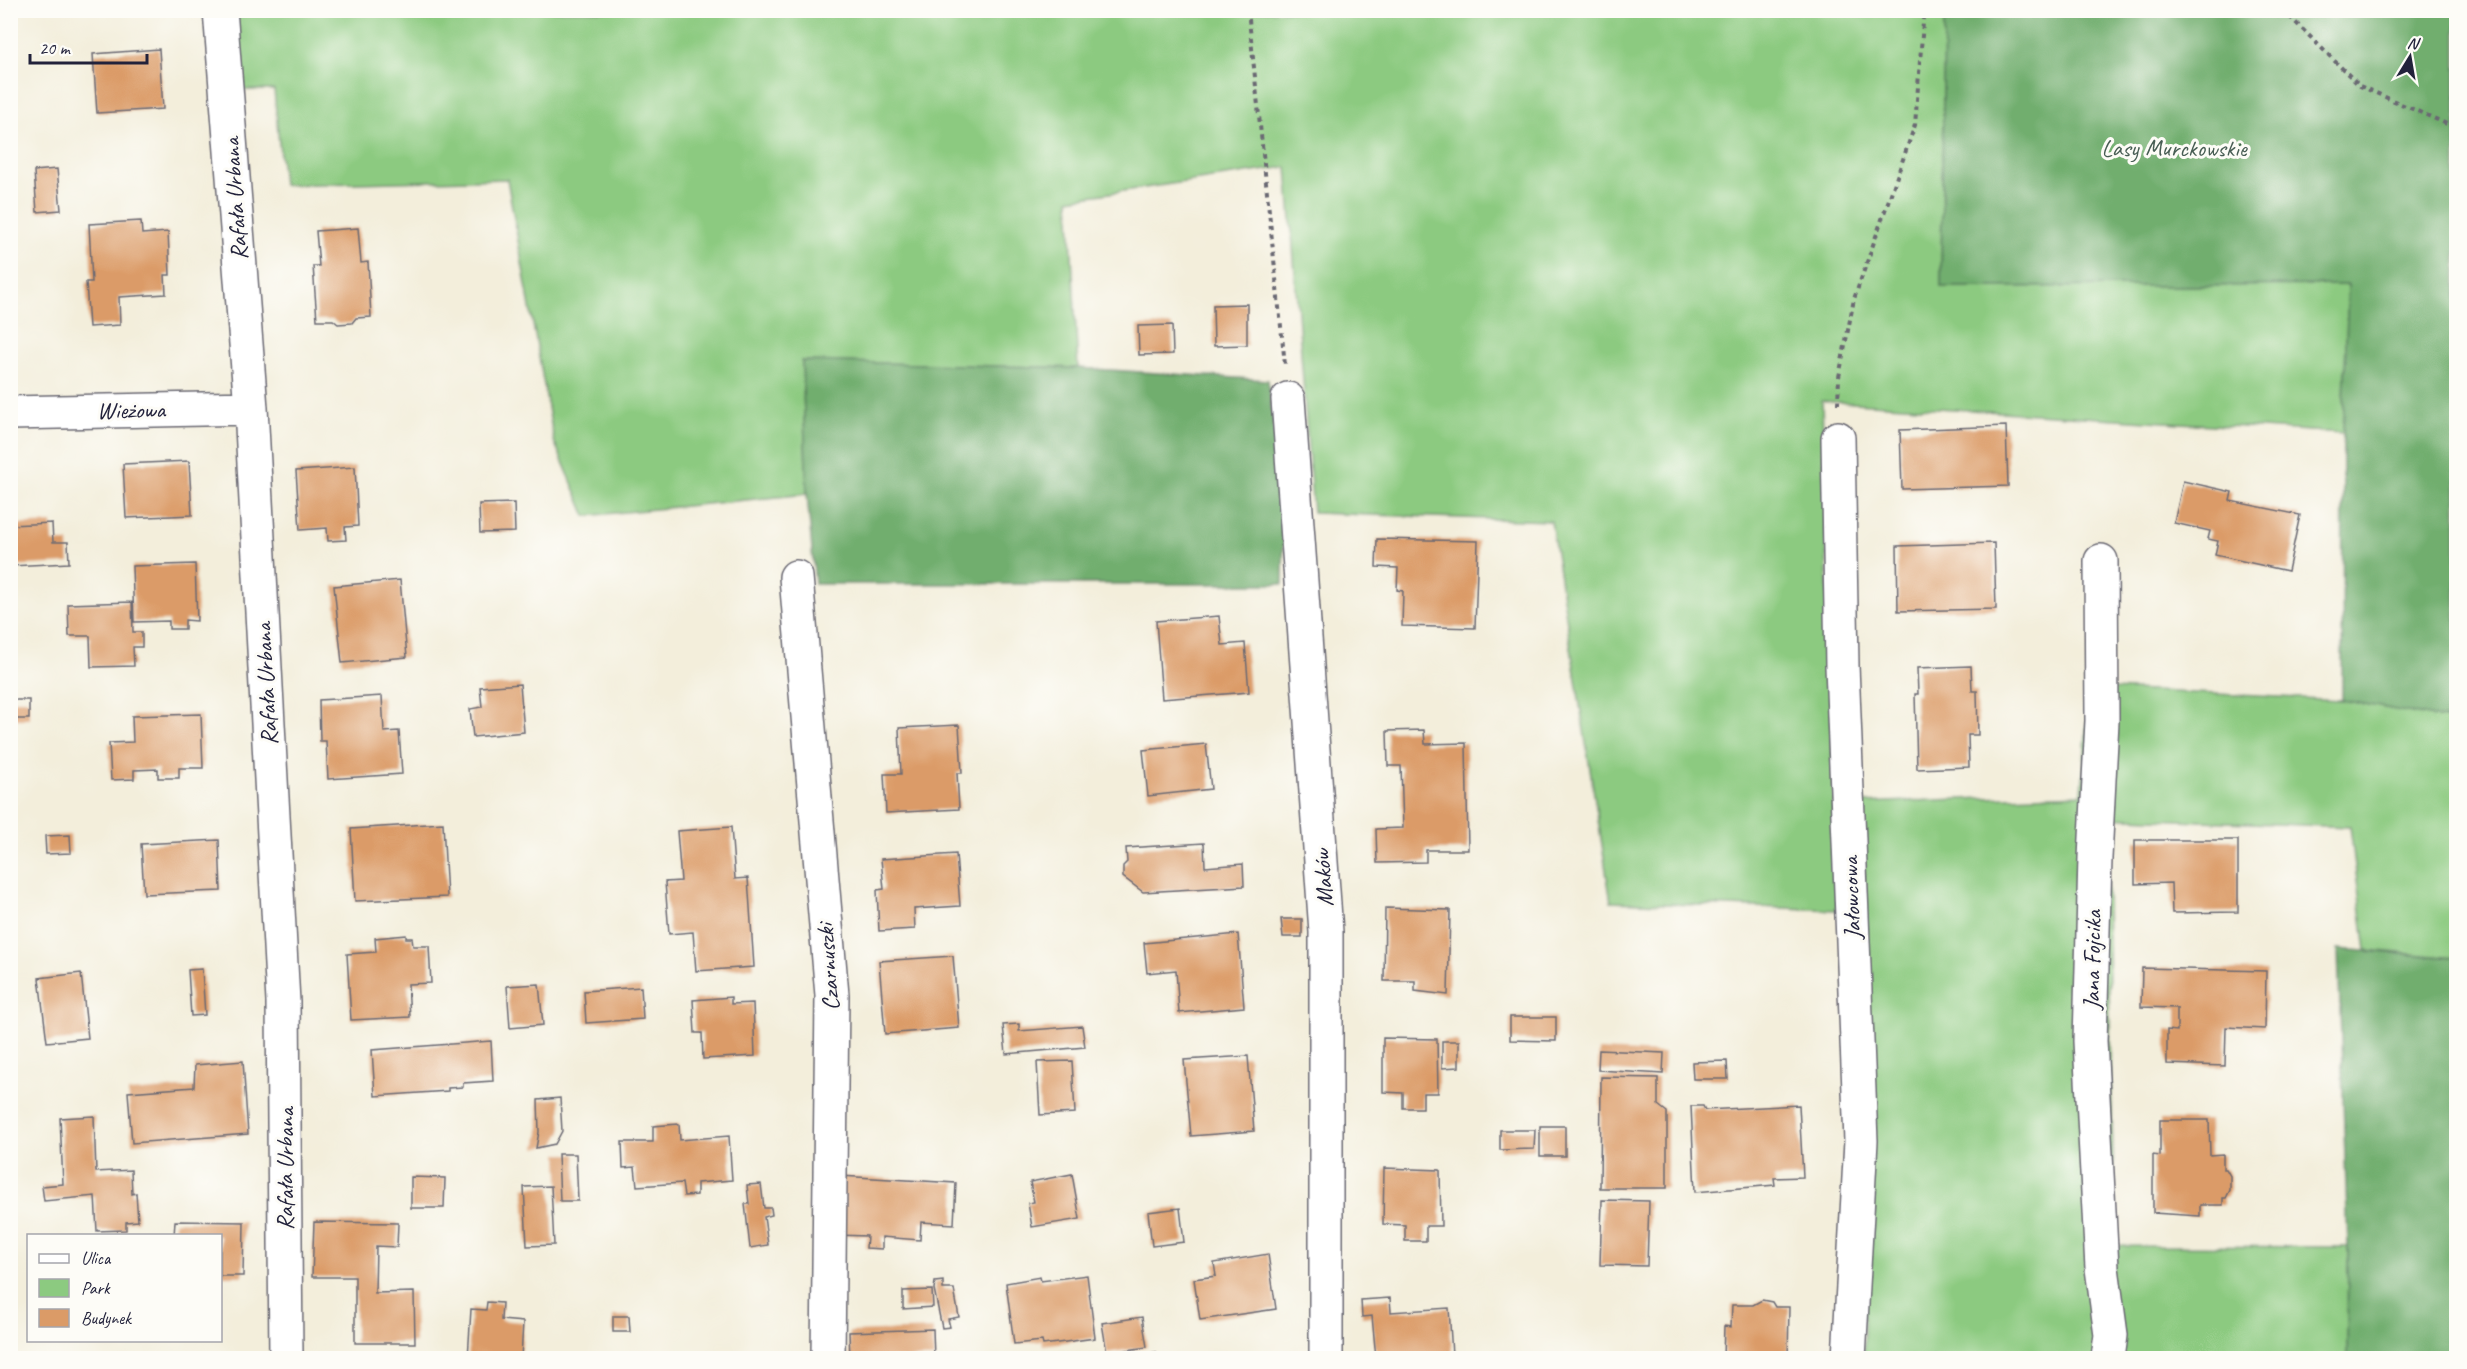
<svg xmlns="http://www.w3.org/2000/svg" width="2467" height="1369" viewBox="0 0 2467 1369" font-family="Caveat,sans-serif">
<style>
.green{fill:#8cca80;stroke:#57765e;stroke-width:1.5}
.forest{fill:#71ae6e;stroke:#4a6854;stroke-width:1.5}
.building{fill:#db9b67}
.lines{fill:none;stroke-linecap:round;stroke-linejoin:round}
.street-casing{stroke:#6b6973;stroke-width:36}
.path{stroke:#6b6973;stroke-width:4;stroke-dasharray:4.5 4.5;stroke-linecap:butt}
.street{stroke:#fff;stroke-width:33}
.labels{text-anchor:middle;stroke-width:6;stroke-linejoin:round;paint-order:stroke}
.park-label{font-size:24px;fill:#475d53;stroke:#fdfcf7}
.street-label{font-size:24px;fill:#22223b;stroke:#fdfcf7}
</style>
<rect width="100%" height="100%" fill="#fdfcf7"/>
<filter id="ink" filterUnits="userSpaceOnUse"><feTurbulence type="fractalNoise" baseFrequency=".0167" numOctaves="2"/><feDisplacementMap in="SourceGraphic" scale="12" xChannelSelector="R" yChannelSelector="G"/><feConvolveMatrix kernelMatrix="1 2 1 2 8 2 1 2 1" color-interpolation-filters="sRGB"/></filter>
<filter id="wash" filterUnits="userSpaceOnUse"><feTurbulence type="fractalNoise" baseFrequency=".008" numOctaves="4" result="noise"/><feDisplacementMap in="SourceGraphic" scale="24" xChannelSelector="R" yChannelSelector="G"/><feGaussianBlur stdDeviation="1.35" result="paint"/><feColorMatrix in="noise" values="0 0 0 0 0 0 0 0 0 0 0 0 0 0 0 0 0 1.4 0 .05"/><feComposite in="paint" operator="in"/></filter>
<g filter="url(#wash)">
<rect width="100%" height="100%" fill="#f3eedb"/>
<path class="green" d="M234,11h1710l-3,276 407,-2 -5,148 -521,-32 15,509 -226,-8 -60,-381 -238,-8 -26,-346 -218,32 9,169 -276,-7 5,133 -221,22 -32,-75 -47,-262 -224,6 -9,-95h-33z
M2089,688l253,12 114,21v237l-90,-8 -16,-123 -245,-10 10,429 233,1 -1,111h-483l-1,-555 219,-9z"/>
<path class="forest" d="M1944,11h512v710l-114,-21 1,-267 5,-148 -407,2z
M802,361l276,7 190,12 16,132 -1,72h-468l-8,-90z
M2338,949l118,9v400h-109l1,-111z"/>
<g id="blocks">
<path class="building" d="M159,49l4,60 -66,4 -4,-59z
M57,169l4,41 -24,2 -3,-41z
M141,221l1,13 26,-2 2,43h-5l1,19 -47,3 1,28 -31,2 -3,-45h6l-3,-58z
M358,228l3,35 7,-1 3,55 -15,1 -4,5 -14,1 -5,-4h-16l-4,-54h6l-3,-35z
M1247,304v41l-33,1 -1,-41z
M1172,325l1,29 -34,1 -1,-29z
M2006,426l2,60 -106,3 -2,-59z
M189,461l3,54 -66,3 -3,-54z
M355,467l3,59 -13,1 1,13 -18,1 -1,-13 -27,2 -4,-59z
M2183,481l49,11 -2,9 70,14 -12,56 -73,-16 3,-14 -10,-2 2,-8 -36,-8z
M514,503l1,29 -35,1 -1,-29z
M52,523l1,19h15l1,21 -59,3v-41z
M1377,539l101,2 -3,87 -73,-2 1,-35 -6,-1 1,-22 -22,-1z
M1994,543l2,66 -98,2 -1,-65z
M195,564l2,57 -12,-1v9h-16v-8l-35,1 -2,-56z
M400,580l7,77 -65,6 -8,-77z
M132,602l1,30h9v15h-9l1,19 -43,1 -1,-31h-21l-1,-32z
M1219,616l3,29 23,-2 4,49 -87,7 -6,-78z
M1971,666l1,25h5l1,44h-10l1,32 -52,2 -2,-75h3l-1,-26z
M520,684l4,48 -51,5 -3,-28 12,-2 -2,-20z
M382,696l2,36 15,-1 3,43 -74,5 -2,-38h-6l-1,-41z
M10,700h19v19h-19z
M201,714l2,54h-24v10h-21v-9l-24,1v9l-23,1 -2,-37 24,-1 -1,-26z
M959,725l3,48h-5l2,36 -73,4 -2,-39h17l-2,-46z
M1424,730l1,14 41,-1 2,107h-42v12l-49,1 -1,-34 27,-1 -2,-62h-13l-1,-35z
M1206,744l5,45 -63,7 -5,-46z
M443,823l4,74 -92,4 -4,-72z
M731,827l4,52 13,-1 6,89 -58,4 -3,-39 -24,2 -4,-52 16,-1 -4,-50z
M70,835l1,18 -25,1 -1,-18z
M219,840l2,51 -77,3 -3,-50z
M2135,840h103v72l-66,1 -1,-30 -36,1z
M1204,843l1,24 38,-3 1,22 -101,6 -20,-15v-11l4,-4 -1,-14z
M956,854l4,52 -46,3 1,20 -36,2 -2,-41 7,-1 -3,-30z
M1385,908l65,2 -2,85 -33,-4v-10h-31z
M1281,919h21v18h-19z
M1238,934l6,73 -65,6 -3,-43 -29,3 -3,-30z
M406,935v3h6l1,8h16l2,37 -23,1 2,33 -59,3 -4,-66 29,-2 -1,-14z
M953,956l6,72 -74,6 -6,-73z
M2142,968l124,3 -1,58 -39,-2 -1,39 -58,-2v-34l10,1v-23l-36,-1z
M202,969l3,46 -14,1 -3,-46z
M81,973l7,65 -41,4 -8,-64z
M539,984l4,41 -33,3 -3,-42z
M641,987l2,32 -57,4 -2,-32z
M731,997v7l22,-1 2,53 -52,3 -1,-26h-7l-2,-33z
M1510,1017h46v24l-46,-1z
M1019,1024v7l63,-5 3,21 -79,7 -3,-29z
M1383,1038l54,1 1,54h-15v15h-20v-15l-20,-1z
M491,1041l2,40 -30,2v4l-15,1v3l-73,5 -3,-46z
M1442,1041h17v26l-17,1z
M1599,1050l65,3 -1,21 -65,-4z
M1248,1056l6,75 -63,5 -7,-76z
M243,1061l5,73 -116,9 -4,-51 66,-5 1,-22z
M1072,1061l3,52 -35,2 -3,-53z
M1727,1061l1,18h-35l-1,-17z
M1601,1077l57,1v27l9,7v76h-67z
M560,1098l2,33 -7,13 -19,4 3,-16 -1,-32z
M1799,1105l4,72 -29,1 1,7 -80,7 -4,-86h12l2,4z
M94,1116l2,56 35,-2 1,24 4,-1 2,28 -12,1v8l-29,1 -2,-35 -51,5 -2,-15 21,-2 -3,-66z
M2160,1120h49l1,35 13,-1v15h3l4,7v14l-4,8h-3v7h-23v11l-47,-3v-58l7,1z
M679,1124l1,16 49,-4 3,44 -35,3v12l-13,1 -2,-13 -45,3 -2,-19 -12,1 -1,-26h31v-16z
M1540,1126h25v30h-25z
M1500,1130h35l-1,19 -34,1z
M558,1154h18l2,47h-18z
M1384,1168l56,2 1,56h-15v15h-21v-16l-22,-1z
M1072,1174l8,45 -48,8 -4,-24 6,-1 -4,-20z
M840,1176l116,7 -2,41 -33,-2 -1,18 -38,-3v12l-16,-1 1,-12 -30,-1z
M411,1177l34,1 -1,30h-33z
M761,1184l3,24h7l1,7 -8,2 4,28 -18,3 -5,-44h4l-2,-19z
M551,1186l3,59 -27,1 -3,-59z
M1602,1200l47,1 -2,65 -47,-1z
M1180,1208l4,34 -32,4 -4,-34z
M175,1221l69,1 -1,54h-23v-40h-46z
M314,1222l84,1 -1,24 -21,-1 -1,47 39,-1 1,51h-60v-66h-43z
M1268,1254l8,55 -76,11 -6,-41 22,-3 -2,-13z
M1087,1275l8,63 -52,7 -1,-4 -28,3 -8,-61 34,-6 1,4z
M943,1281v8h11l5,28 -11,2 2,8 -8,1 -8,-39 1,-7z
M932,1290l1,17 -30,2v-18z
M1390,1298l1,14 58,-4 3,47 -76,3 -4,-42 -10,1 -1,-17z
M1762,1300l10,2 3,5h14l-1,51h-65l1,-32 7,1 1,-22h21z
M487,1302l15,1 -1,17 22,2 -2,36h-53l3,-49 15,1z
M613,1316h16l1,16h-17z
M1142,1317l5,30 -40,6 -5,-30z
M933,1329l1,29h-84l-1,-26z
M1156,1352l1,6h-37v-1z
M1256,1352l1,6h-35v-1z"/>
</g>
</g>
<g filter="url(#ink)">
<use href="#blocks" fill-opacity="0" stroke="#6b6973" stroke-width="1.5"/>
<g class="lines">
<g class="street-casing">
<path id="street" d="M220,10l31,398 32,594 3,356
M1288,399l38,533v426
M10,413l241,-5
M1838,438l4,228 19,475 -12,217
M2101,561l1,160 -7,137 -5,183 12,227 9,67 -3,23
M796,577l36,418 -4,363"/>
</g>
<path class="path" d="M1248,10l37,355
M2283,10l77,76 96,42
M1838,404l1,-27 15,-78 61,-174 9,-115"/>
<use href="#street" class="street"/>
</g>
</g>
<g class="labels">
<g class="park-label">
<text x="2174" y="156">Lasy Murckowskie</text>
</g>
<g class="street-label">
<text transform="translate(235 199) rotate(-94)" y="8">Rafała Urbana</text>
<text transform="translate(131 410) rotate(-1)" y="8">Wieżowa</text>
<text transform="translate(266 684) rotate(-93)" y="8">Rafała Urbana</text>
<text transform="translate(1323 878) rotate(-94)" y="8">Maków</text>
<text transform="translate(1851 898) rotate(-92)" y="8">Jałowcowa</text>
<text transform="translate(2092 960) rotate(-89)" y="8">Jana Fojcika</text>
<text transform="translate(828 967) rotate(-94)" y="8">Czarnuszki</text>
<text transform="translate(285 1169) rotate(-90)" y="8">Rafała Urbana</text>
</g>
</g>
<rect width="2467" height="1369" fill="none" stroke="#fdfcf7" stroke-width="36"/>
<rect x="27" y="1234" width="195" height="108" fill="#fdfcf7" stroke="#a5a5ac" stroke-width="1.5"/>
<rect x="39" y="1254" width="30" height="9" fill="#ffffff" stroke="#a5a5ac" stroke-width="1.5"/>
<text x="81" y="1264" font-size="18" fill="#22223b">Ulica</text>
<rect x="39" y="1279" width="30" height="18" fill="#8cca80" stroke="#a5a5ac" stroke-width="1.5"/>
<text x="81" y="1294" font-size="18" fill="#22223b">Park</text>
<rect x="39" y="1309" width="30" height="18" fill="#db9b67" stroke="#a5a5ac" stroke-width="1.5"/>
<text x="81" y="1324" font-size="18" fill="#22223b">Budynek</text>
<g transform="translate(2410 57) rotate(11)" stroke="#fdfcf7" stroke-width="4.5" paint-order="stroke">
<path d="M0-4.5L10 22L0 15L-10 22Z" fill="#22223b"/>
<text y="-9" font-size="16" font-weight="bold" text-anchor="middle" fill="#22223b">N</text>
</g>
<path d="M30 54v9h117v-9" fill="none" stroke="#22223b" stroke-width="3"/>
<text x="39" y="54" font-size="18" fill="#22223b" stroke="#fdfcf7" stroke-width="4.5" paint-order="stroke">20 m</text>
</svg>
